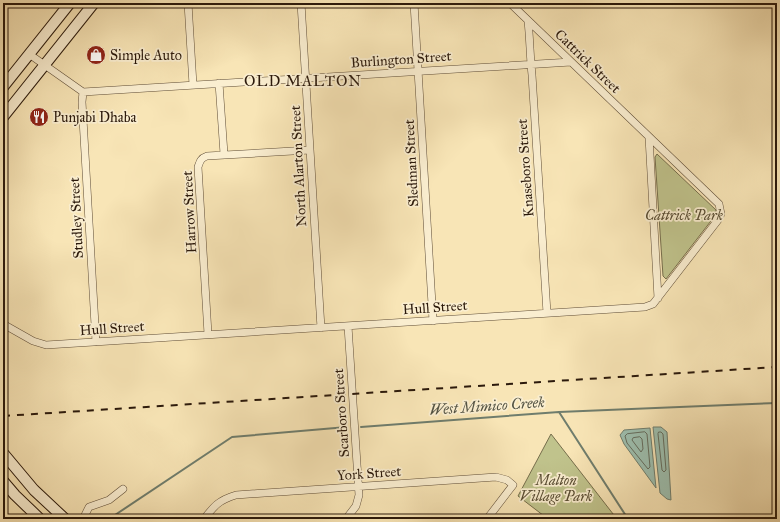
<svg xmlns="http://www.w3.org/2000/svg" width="780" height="522" viewBox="0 0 780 522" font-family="'IM FELL Great Primer',serif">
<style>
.green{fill:#c0c38c;stroke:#766e4c}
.water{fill:#9dbfaf;stroke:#6f7d6d}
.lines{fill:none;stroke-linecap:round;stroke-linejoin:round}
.shore{stroke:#646c5d;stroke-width:1}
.stream{stroke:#6f7d6d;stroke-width:2}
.minor-casing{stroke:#5e4c36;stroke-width:8}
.secondary-casing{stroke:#2b190b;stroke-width:12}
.minor{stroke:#faeed0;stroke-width:7}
.secondary{stroke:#faeed0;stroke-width:10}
.rail{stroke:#2b190b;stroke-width:2;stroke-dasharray:7 7;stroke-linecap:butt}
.labels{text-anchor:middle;stroke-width:3.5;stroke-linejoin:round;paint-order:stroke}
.poi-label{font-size:14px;fill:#2b190b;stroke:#faeed0;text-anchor:start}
.street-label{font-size:14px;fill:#2b190b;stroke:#faeed0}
.park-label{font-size:14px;font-style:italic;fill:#584c32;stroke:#faeed0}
.neighbourhood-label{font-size:15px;letter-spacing:1px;fill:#2b190b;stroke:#faeed0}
.water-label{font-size:15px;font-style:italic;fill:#535344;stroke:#faeed0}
</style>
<rect width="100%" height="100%" fill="#f8e5b6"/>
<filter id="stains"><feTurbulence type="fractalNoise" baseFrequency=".005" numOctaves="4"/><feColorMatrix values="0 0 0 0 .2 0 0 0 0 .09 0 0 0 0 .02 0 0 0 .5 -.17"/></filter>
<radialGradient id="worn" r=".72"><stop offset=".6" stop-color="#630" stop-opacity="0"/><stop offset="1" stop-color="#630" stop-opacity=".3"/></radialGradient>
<path class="green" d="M657,154l59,56 -2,7 -48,62 -3,-3 -8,-119z
M551,434l66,85h-69l-30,-23z"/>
<path class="water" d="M653,427h8l6,5 4,68 -4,-1 -7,-6z
M650,428l6,60 -32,-44 -4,-9 4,-5z"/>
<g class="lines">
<path class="shore" d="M645,432l2,2 3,33 -2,2 -21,-26 -2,-7 2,-2z
M659,432h2l2,2 3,36 -2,2 -2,-2 -4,-36z
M640,437l2,2 1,10 -2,3 -9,-12 1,-2z"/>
<path class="stream" d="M559,412l69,107
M361,427l198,-15 218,-9
M109,519l123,-82 115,-10"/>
<g class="minor-casing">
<path id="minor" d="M188,3l5,82
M301,3l20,325
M414,3l19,318
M528,21c2,18 2,36 4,54l15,238
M29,54l54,38 488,-30
M219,83l5,71
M83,92l-1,10 14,240
M649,137l9,161
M3,324l30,17 13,4 599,-38 8,-3 65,-84 3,-6 -2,-10 -209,-201
M208,334l-10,-167c2,-6 3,-9 9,-11l103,-6
M83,519l6,-12 20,-7 14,-11
M204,519c10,-13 15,-19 32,-24l260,-18 11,3 6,5 -26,34
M346,519l10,-13 3,-11 -11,-169"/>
</g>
<g class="secondary-casing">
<path id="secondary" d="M3,87l67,-84
M3,117l91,-114
M3,453l31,37 31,29
M3,481l12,14 25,24"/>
</g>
<use href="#minor" class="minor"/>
<use href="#secondary" class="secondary"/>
<path class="rail" d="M3,416l774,-49"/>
</g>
<defs>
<g id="shop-disc" transform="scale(1)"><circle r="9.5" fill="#8f2418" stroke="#faeed0"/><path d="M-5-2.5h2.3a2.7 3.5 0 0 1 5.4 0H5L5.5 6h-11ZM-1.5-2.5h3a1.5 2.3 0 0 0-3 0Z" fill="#fff"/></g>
<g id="restaurant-disc" transform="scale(1)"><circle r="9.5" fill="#8f2418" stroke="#faeed0"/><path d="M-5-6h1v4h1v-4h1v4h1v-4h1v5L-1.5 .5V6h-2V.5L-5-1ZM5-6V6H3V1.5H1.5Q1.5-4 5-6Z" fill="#fff"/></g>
</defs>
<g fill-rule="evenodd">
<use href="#shop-disc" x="96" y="55"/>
<use href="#restaurant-disc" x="39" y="117"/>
</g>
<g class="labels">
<g class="poi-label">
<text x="110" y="60">Simple Auto</text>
<text x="53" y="122">Punjabi Dhaba</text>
</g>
<g class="street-label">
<text transform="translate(401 59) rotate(-4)" y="5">Burlington Street</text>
<text transform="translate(588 61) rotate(44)" y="5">Cattrick Street</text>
<text transform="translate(411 163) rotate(-93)" y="5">Sledman Street</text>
<text transform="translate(298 166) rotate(-93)" y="5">North Alarton Street</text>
<text transform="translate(525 168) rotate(-94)" y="5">Knaseboro Street</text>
<text transform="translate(189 212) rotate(-93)" y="5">Harrow Street</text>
<text transform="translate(76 218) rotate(-93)" y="5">Studley Street</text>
<text transform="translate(435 307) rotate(-4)" y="5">Hull Street</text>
<text transform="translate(112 328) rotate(-4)" y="5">Hull Street</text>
<text transform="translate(341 413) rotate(-94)" y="5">Scarboro Street</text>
<text transform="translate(369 473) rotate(-4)" y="5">York Street</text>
</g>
<g class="park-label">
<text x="684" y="220">Cattrick Park</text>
<text x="556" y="485">Malton<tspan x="556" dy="16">Village Park</tspan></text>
</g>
<g class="neighbourhood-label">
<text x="303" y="86">OLD MALTON</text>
</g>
<g class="water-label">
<text transform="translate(487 406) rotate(-4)" y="5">West Mimico Creek</text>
</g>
</g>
<rect width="780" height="522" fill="none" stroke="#f8e5b6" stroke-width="16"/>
<rect x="4" y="4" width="772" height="514" fill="none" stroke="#2b190b" stroke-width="2"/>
<rect x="8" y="8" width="764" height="506" fill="none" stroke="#2b190b"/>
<rect width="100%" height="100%" filter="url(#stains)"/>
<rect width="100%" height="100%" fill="url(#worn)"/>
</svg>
